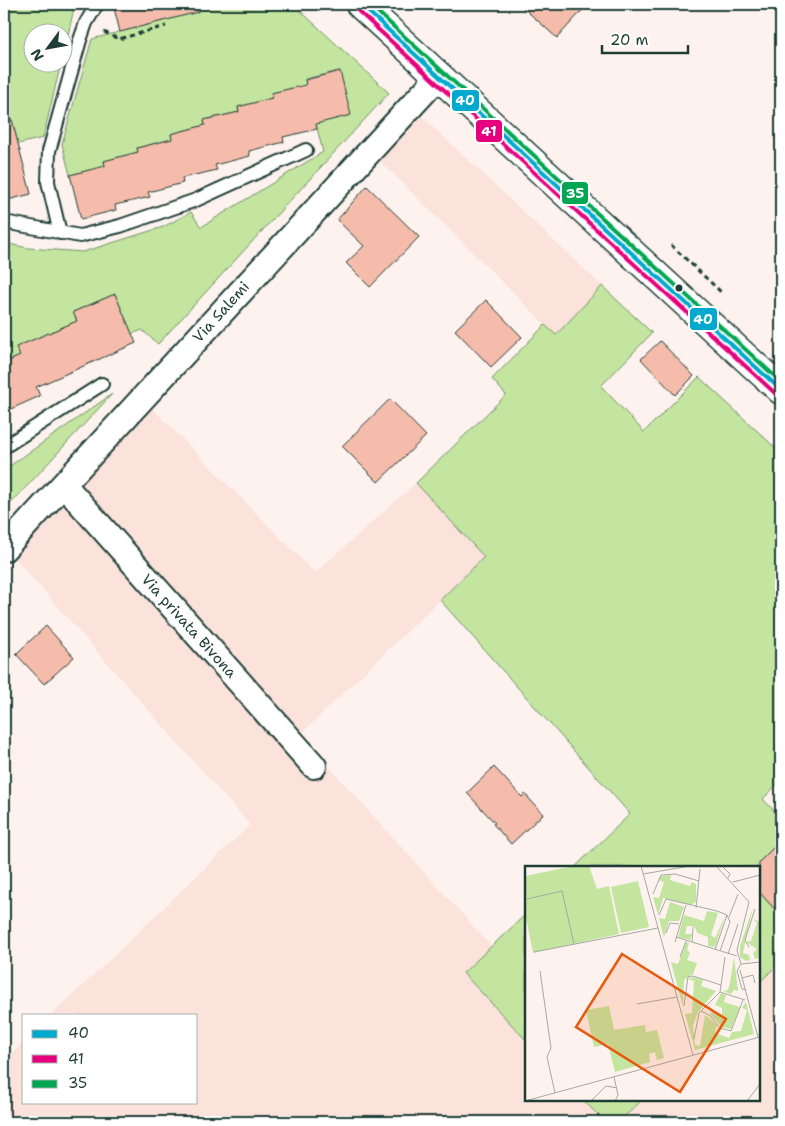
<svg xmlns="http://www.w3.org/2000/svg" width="785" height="1126" viewBox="0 0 785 1126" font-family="'Shantell Sans',sans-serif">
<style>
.built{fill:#fbe2da}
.green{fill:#c3e59f;stroke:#71916a}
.building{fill:#f5bcab;stroke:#1f3d34}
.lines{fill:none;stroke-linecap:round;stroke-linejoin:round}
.lane-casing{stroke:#1f3d34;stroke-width:16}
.street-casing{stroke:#1f3d34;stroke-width:28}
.secondary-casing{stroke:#1f3d34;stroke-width:31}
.path{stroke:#1f3d34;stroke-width:3;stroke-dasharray:5 4;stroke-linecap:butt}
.lane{stroke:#fff;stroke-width:12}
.street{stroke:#fff;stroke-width:24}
.secondary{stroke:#fff;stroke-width:28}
.bus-1-casing{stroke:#fff;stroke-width:8}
.bus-2-casing{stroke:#fff;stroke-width:8}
.bus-3-casing{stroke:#fff;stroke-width:8}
.bus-1{stroke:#00a9ce;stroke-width:4}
.bus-2{stroke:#e5007d;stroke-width:4}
.bus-3{stroke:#00a651;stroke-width:4}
.bus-dot{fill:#1f3d34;stroke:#fff;stroke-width:2}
.labels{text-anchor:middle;stroke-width:5;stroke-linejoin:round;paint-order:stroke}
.street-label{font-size:15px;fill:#1f3d34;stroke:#fff}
.inset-road{fill:none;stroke:#a4aaa4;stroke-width:1}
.view{fill:#e8590c;fill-opacity:0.15;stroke:#e8590c;stroke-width:2.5}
.inset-edge{fill:none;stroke:#1f3d34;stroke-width:2.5}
.line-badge{stroke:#fff;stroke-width:2}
.badge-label{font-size:14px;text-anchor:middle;font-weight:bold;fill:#fff}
</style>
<rect width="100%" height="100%" fill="#fdf2ee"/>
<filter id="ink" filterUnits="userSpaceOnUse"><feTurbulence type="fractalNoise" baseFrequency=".02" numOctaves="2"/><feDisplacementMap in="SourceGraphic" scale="10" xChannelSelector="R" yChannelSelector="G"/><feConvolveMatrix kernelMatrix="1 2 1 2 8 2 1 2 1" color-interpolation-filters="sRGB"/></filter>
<g filter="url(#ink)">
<path class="built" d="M416,111l186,175 -46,49 -181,-179z
M150,406l165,167 101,-90 68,74 -184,178 192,212 -29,26 63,67v60h57l22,22h-601v-61l20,-19v60h172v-87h-144l198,-190 -237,-269z
M781,961v161h-162l23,-22h117v-117z"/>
<path class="green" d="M4,4h71l-12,53 -1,-25h-30v30l29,1 -18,75 -25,6 -14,-55z
M162,4h131l96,89 -231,251 -16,-14 -10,4 -17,-40 -42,18 4,9 -60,26 3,9 -16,7v-120l24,5 55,4 80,-25 28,-15 10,15 122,-75 -7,-28 23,-53 -34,8 1,6 -34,8v5l-34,9 1,5 -35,8 1,5 -34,9 1,5 -35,9 1,4 -34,9 1,5 -35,9 -8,-31 30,-105 73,-19z
M602,286l50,47 -51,53 43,46 55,-55 82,76v327l-18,19 18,19v143l-22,22v-116h-184l55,-53 -190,-214 44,-43 -68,-74 90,-88 -14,-16 53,-54 11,10z
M112,394l-108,117v-41z
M526,914v126l-63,-67z
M583,1100h59l-23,22h-14z"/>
<path class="building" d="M113,4h84l1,8 -78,20z
M519,4h69l-31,34z
M340,71l11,44 -35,9 1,5 -34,8 1,5 -35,9 1,5 -35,9 2,5 -35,8 1,5 -35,9 2,5 -35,8 1,5 -35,9 -11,-44 35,-9 -1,-5 34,-9 -1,-4 35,-9 -1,-5 34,-9 -1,-5 35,-8 -1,-5 34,-9 -1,-5 35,-8 -1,-5z
M12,120l19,74 -27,7v-80z
M367,186l52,51 -49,50 -24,-24 18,-17 -27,-26z
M115,294l21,49 -100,44 4,9 -36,16v-49l16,-7 -4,-9 61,-26 -4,-9z
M486,300l36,37 -31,30 -36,-37z
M660,341l34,35 -19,19 -34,-36z
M390,399l36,37 -48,46 -36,-36z
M46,626l28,31 -30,27 -28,-30z
M494,767l28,30 3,-3 18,20 -32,30 -18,-20 2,-1 -28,-30z
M781,840v76l-22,-24v-30z"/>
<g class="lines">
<g class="lane-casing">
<path id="lane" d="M4,222l76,14 40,-10 76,-26 110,-50
M60,233l-12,-51 1,-31 31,-111 6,-17 11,-19
M4,447l98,-63"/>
</g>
<g class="street-casing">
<path id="street" d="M64,485l250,281
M4,549l435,-473"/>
</g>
<g class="secondary-casing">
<path id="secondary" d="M360,4l421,386"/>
</g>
<path class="path" d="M104,32l15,7 47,-13
M671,245l51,48"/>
<use href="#lane" class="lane"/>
<use href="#street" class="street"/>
<use href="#secondary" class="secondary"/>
<g class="bus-1-casing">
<path id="bus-1" d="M360,4l421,386"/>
</g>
<g class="bus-2-casing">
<path id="bus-2" d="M356,9l421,386"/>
</g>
<g class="bus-3-casing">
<path id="bus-3" d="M369,4l412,378"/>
</g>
<use href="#bus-1" class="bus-1"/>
<use href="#bus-2" class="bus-2"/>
<use href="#bus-3" class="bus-3"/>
</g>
</g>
<circle class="bus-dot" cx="679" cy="288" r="4.5"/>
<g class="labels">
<g class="street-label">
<text transform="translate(221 312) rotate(-48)" y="5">Via Salemi</text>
<text transform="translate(189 626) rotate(48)" y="5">Via privata Bivona</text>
</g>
</g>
<g transform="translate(525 866)">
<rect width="235" height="235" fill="#fdf2ee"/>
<path d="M49,0h15l8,23 12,-3 10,48 -86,19 -8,-41v-36zM146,9l-1,5 20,6 2,-4 4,2v18l-6,3 -27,-7 -5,17 -5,-18 6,1 5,-16 -6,-2 3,-4zM113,15l11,46 -28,6 -10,-46zM145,36l14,5 -5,14h-10l-5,17 -5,-20 6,1zM228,41l-10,46 6,2 1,5 5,-1 -2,-6 4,-4 -11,-7 5,-1 6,-18 -4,-4 7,3v36l-14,3 -6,-4v-11zM182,45l11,2 -7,22 4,3 10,-22 -10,31 -7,-1v-9l-11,-4 -2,-6 -4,-1h-4l-2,8h7l-2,6 -12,-3 6,-22 20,6zM161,76l3,1 -2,8 3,1 -3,8 10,3 -4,11 -9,6 -1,27 -12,-45 7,2zM209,91l4,34 -4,-1 -3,4 -8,-3 5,-1 2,-7zM169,111l9,3 -2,6 15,5 -18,21 -5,13 2,20 5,1 5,-31 12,10 -2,8 14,5 3,-6 9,-1 6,-21 -5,-2 4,-6 8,32 -59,16 -10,-36 7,-1 2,-32 -6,-2zM196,127l5,2 -2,7 16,5 -9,22 -9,-2 -12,-12 1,-3 11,3v-7l-7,-3zM84,140l5,24 31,-5 1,7 11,-2 7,28 -7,2 -2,-8 -6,2 1,8 -35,10 -7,-28 -14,3 -8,-37z" fill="#c3e59f"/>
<path class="inset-road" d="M116,0l52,189M191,0l33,36 -12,48 4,14 -4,7 5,18 4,1M197,0l8,8 -2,4M118,8l47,-8M208,16l27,-7M128,28l8,-19 14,-1 24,7M2,33l35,-8 12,53M171,42l4,-39M134,49l7,-16 51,12 10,4 3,7M204,51l9,-23M141,67l4,-10 9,1M151,71l61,19M150,76l11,-37M167,76l1,-15M224,81l-4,-7 10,-31M190,84l12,-35M195,85l10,-29M9,86l124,-24M203,88l10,-30M155,91l6,-16M200,91l-5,35 25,8M216,98l19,-2M215,104l18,67M15,105l11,77 -4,9 8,36M217,112l11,-3 2,8M112,138l40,-7M159,140l4,-29 5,-1 28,9M176,145l8,4 11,13 11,3 12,-31M169,173l5,-26 21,-21M89,211l4,18 -3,6M0,235l235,-64M66,235l15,-15 11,2M222,235l13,-17"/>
<path class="view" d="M97,88l104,65 -46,73 -104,-65z"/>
<rect width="235" height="235" class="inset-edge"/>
</g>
<g class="line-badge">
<rect x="451" y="89" width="29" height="23" rx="5" fill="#00a9ce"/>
<rect x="475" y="119" width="28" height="24" rx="5" fill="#e5007d"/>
<rect x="561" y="181" width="28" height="24" rx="5" fill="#00a651"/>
<rect x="689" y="307" width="29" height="24" rx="5" fill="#00a9ce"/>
</g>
<g class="badge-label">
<text x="465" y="105">40</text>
<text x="489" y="136">41</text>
<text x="575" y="198">35</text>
<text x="703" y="324">40</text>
</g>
<rect width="785" height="1126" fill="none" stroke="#fff" stroke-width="20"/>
<rect x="10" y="10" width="765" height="1106" fill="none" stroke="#1f3d34" stroke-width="2" filter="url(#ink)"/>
<rect x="22" y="1014" width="175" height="90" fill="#ffffff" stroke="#a5b1ae"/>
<rect x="32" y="1030" width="25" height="8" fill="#00a9ce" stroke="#a5b1ae"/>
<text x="68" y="1038" font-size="15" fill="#1f3d34">40</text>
<rect x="32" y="1055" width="25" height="8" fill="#e5007d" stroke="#a5b1ae"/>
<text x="68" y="1064" font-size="15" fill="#1f3d34">41</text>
<rect x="32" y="1080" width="25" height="8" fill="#00a651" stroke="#a5b1ae"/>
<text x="68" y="1088" font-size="15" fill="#1f3d34">35</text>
<g transform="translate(48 48) rotate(238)"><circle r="24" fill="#ffffff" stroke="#a5b1ae"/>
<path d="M0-4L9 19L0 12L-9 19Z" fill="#1f3d34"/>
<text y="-8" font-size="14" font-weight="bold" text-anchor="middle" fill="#1f3d34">N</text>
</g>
<path d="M602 45v8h86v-8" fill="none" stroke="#1f3d34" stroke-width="2.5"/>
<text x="610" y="45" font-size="15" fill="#1f3d34" stroke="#ffffff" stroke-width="4" paint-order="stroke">20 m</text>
</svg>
